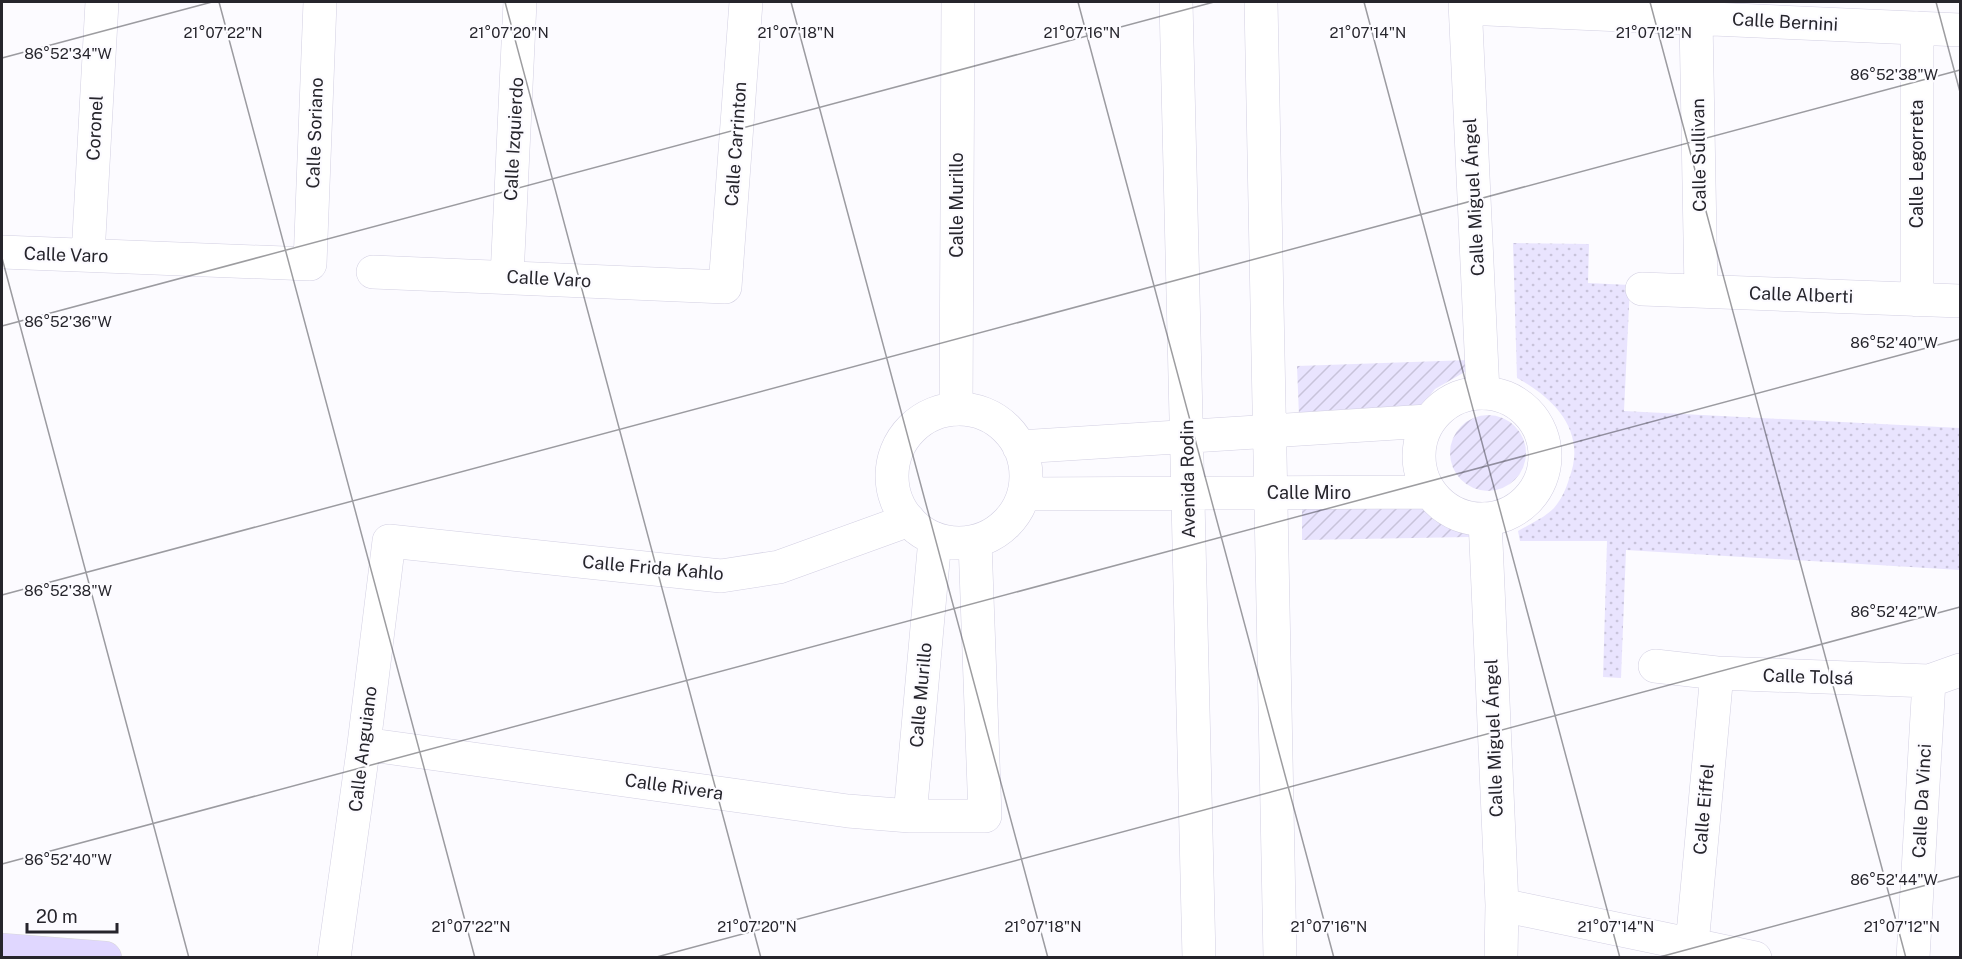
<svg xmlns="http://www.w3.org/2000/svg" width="1962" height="959" viewBox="0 0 1962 959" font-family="'Public Sans',sans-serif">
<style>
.park{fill:url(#park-dots)}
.garden{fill:url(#garden-furrows)}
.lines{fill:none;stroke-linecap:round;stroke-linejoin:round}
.street-casing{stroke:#d2cfe2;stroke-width:34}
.secondary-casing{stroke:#d2cfe2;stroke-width:34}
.primary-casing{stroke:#d8d8d9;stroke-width:34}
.street{stroke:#fff;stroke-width:33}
.secondary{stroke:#fff;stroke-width:33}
.primary{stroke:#e0d7ff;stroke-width:33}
.ticks{fill:none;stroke:#26252c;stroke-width:1.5;stroke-opacity:0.45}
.labels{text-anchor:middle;stroke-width:4.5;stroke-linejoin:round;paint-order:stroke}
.street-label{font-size:18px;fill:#26252c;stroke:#fcfbff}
.ticks-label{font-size:15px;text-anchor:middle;fill:#26252c;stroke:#fcfbff;stroke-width:4.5;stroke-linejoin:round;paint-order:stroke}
</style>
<defs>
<pattern id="park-dots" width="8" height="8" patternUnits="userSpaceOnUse" patternTransform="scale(1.5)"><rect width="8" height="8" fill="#e9e4fe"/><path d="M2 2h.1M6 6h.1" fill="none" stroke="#c8c3da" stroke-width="1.8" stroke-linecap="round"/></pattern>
<pattern id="garden-furrows" width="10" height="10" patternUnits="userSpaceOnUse" patternTransform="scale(1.5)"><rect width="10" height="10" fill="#e9e4fe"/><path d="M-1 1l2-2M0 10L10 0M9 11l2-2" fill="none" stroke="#c8c3da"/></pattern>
</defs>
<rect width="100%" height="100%" fill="#fcfbff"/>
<path class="park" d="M1513,243l76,1 -1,39 42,2 -6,126 336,17v142l-334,-20 -5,128 -18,-1 4,-136h-87l-2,-10c12,-7 26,-13 36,-23 7,-8 12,-19 15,-29 18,-46 -12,-79 -52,-101z"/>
<path class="garden" d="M1470,360v9l-35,20 -14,17 -122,10 -2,-50z
M1450 453a38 38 0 1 1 76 0a38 38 0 1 1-76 0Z
M1420,501l27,22 23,9v5l-168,3v-34z"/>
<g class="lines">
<g class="street-casing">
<path id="street" d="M1465,2l18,391
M1465,8l495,22
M1696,19l5,272
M1917,28v272
M2,252l308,12 10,-262
M88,255l14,-253
M373,272l352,15 21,-285
M507,277l13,-275
M1642,289l318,12
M956,409l2,-407
M1485,519l17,386 -1,53
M1655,666l62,7 212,8 31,-11
M364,744l484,67 62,5h75l-10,-274
M910,816l25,-277
M1502,905l253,53
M1692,945l25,-272
M334,958l30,-214 25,-203 332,35 58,-9 130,-47
M1913,958l16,-277"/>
</g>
<g class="secondary-casing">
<path id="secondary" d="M1176,2l23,956
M1261,2l19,956
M1419 456a63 63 0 1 1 126 0a63 63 0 1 1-126 0Z
M892 476a67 67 0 1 1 134 0a67 67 0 1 1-134 0Z
M1019,447l409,-26
M1024,494l406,-2"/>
</g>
<g class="primary-casing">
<path id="primary" d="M2,950l103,8"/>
</g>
<use href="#street" class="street"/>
<use href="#secondary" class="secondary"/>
<use href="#primary" class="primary"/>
</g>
<path class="ticks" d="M219,2l256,956M505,2l256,956M791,2l257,956M1078,2l256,956M1364,2l256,956M1650,2l256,956M1936,2l24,90M2,58l210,-56M2,258l187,700M2,326l1212,-324M2,595l1958,-525M2,864l1958,-525M653,958l1307,-351M1656,958l304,-82"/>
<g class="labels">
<g class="street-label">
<text transform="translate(1785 22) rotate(3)" y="6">Calle Bernini</text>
<text transform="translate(95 128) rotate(-87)" y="6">Coronel</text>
<text transform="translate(315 133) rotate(-88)" y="6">Calle Soriano</text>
<text transform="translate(514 139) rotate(-87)" y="6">Calle Izquierdo</text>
<text transform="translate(736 144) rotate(-86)" y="6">Calle Carrinton</text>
<text transform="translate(1699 155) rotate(-91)" y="6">Calle Sullivan</text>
<text transform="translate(1917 164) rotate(-90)" y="6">Calle Legorreta</text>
<text transform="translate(1474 197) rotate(-93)" y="6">Calle Miguel Ángel</text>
<text transform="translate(957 205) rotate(-90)" y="6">Calle Murillo</text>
<text transform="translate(66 255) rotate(2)" y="6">Calle Varo</text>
<text transform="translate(549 279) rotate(3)" y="6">Calle Varo</text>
<text transform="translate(1801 295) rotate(2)" y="6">Calle Alberti</text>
<text transform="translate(1188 479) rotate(-91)" y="6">Avenida Rodin</text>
<text x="1309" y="499">Calle Miro</text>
<text transform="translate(653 568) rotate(5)" y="6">Calle Frida Kahlo</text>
<text transform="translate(1808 677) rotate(2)" y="6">Calle Tolsá</text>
<text transform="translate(921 695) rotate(-85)" y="6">Calle Murillo</text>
<text transform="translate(1494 738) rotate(-92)" y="6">Calle Miguel Ángel</text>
<text transform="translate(363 749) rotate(-83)" y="6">Calle Anguiano</text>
<text transform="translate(674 787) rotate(8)" y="6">Calle Rivera</text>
<text transform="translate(1922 801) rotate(-87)" y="6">Calle Da Vinci</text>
<text transform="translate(1704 809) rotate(-85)" y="6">Calle Eiffel</text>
</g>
</g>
<g class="ticks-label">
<text x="223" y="38">21°07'22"N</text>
<text x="509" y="38">21°07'20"N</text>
<text x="796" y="38">21°07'18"N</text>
<text x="1082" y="38">21°07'16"N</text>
<text x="1368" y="38">21°07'14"N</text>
<text x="1654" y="38">21°07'12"N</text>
<text x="68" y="59">86°52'34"W</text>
<text x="1894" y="80">86°52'38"W</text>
<text x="68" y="327">86°52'36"W</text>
<text x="1894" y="348">86°52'40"W</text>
<text x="68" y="596">86°52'38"W</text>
<text x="1894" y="617">86°52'42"W</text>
<text x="68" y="865">86°52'40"W</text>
<text x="1894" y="885">86°52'44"W</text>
<text x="471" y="932">21°07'22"N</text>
<text x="757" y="932">21°07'20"N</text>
<text x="1043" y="932">21°07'18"N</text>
<text x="1329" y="932">21°07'16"N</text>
<text x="1616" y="932">21°07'14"N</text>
<text x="1902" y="932">21°07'12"N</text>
</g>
<rect width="1962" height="959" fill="none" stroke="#26252c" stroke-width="6"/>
<path d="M27 923v9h90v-9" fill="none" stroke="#26252c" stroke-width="3"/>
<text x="36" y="923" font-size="18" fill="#26252c" stroke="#fcfbff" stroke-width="4.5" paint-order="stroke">20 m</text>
</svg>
